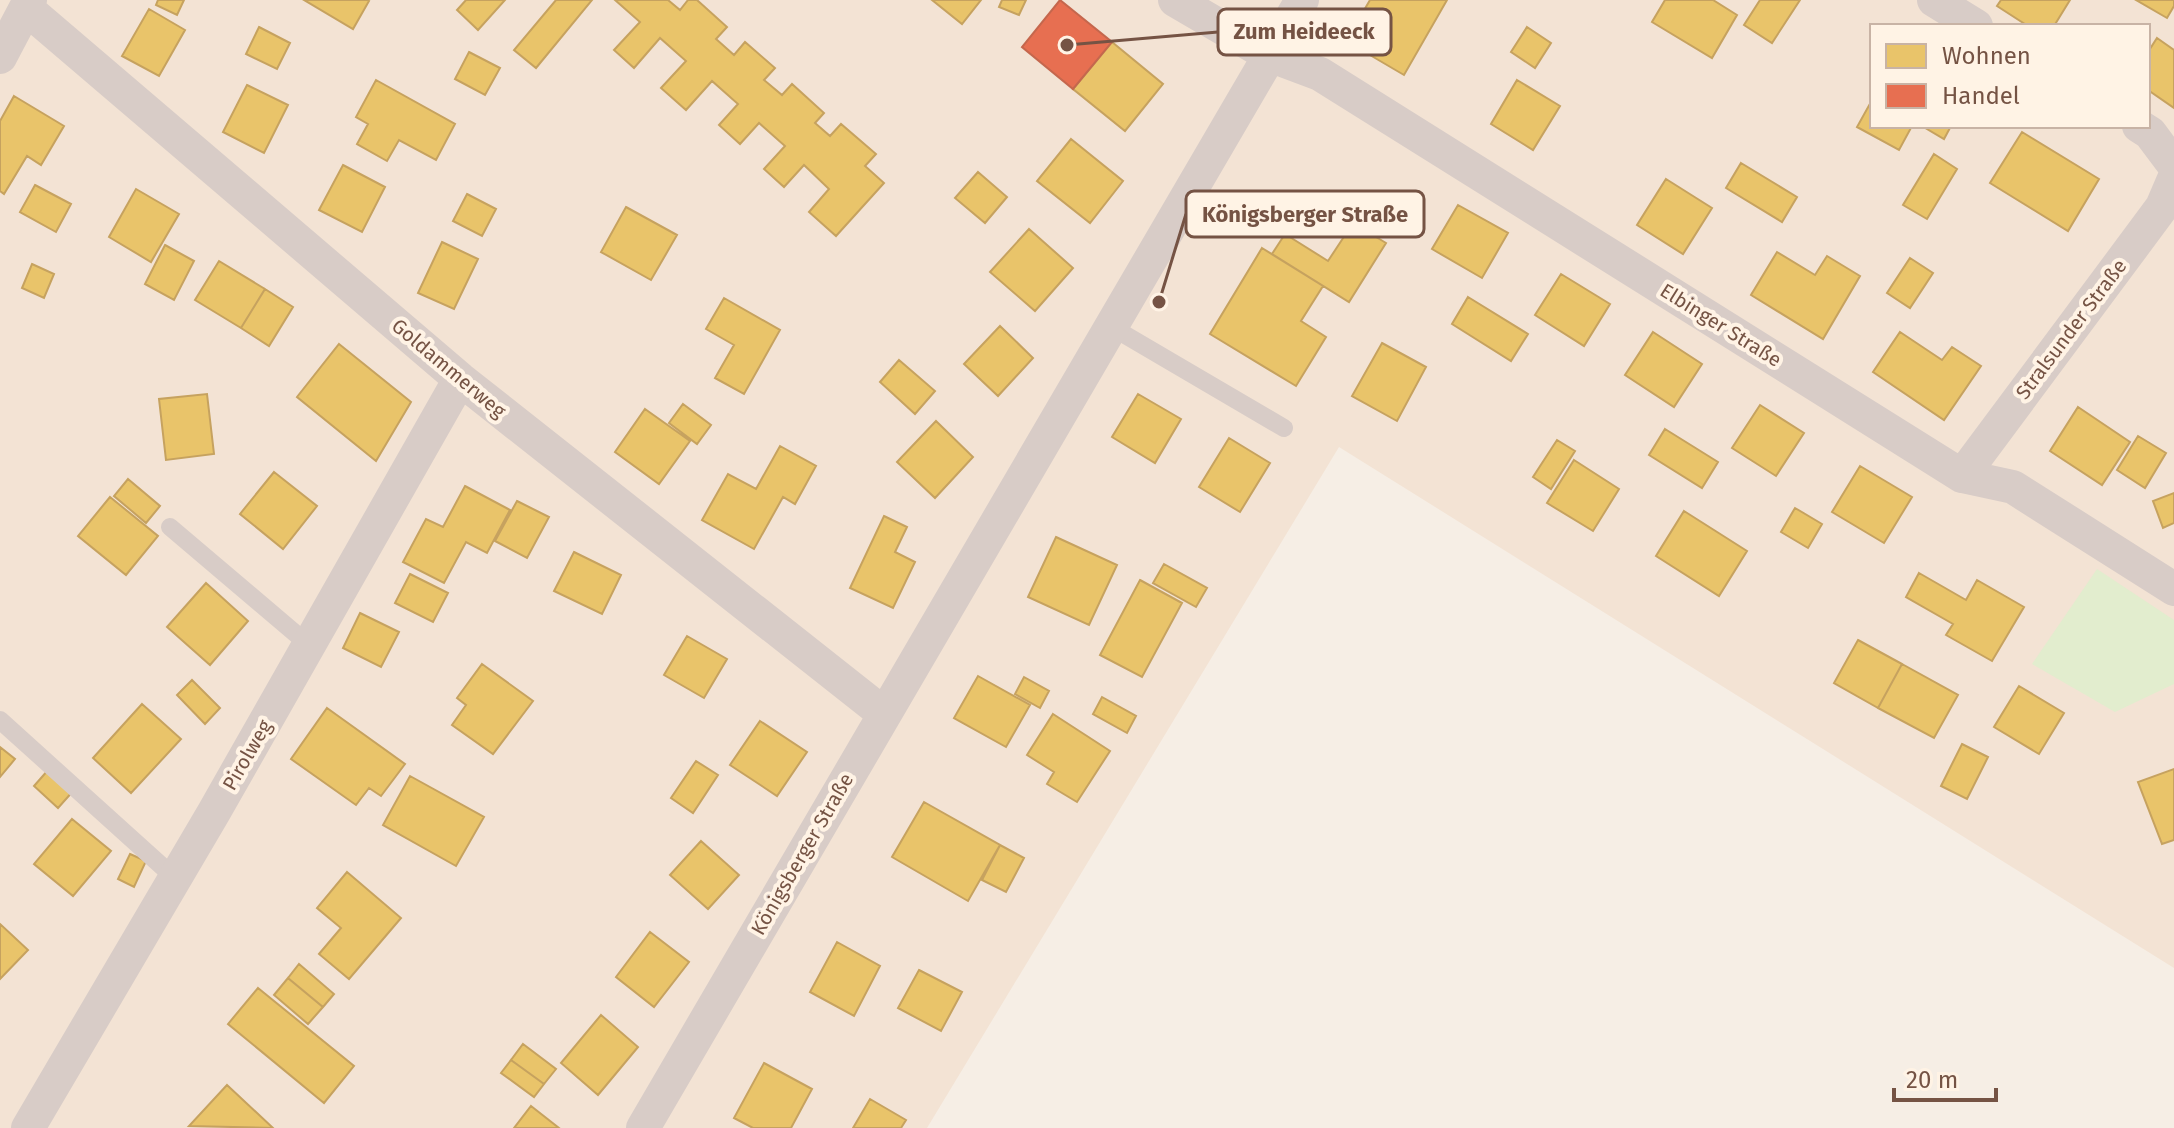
<svg xmlns="http://www.w3.org/2000/svg" width="2174" height="1128" viewBox="0 0 2174 1128" font-family="'Fira Sans',sans-serif">
<style>
.residential{fill:#f3e3d4;fill-rule:evenodd}
.green{fill:#e2edce}
.homes{fill:#e9c46a;stroke:#c6a25f;stroke-width:2}
.shops{fill:#e76f51;stroke:#c5674d;stroke-width:2}
.lines{fill:none;stroke-linecap:round;stroke-linejoin:round}
.lane{stroke:#d8ccc7;stroke-width:18}
.street{stroke:#d8ccc7;stroke-width:34}
.labels{text-anchor:middle;stroke-width:8;stroke-linejoin:round;paint-order:stroke}
.street-label{font-size:20px;fill:#755344;stroke:#fff3e5}
.leader{fill:none;stroke:#755344;stroke-width:3}
.callout-dot{fill:#755344;stroke:#fff3e5;stroke-width:3}
.callout{fill:#fff3e5;stroke:#755344;stroke-width:3}
.callout-label{font-size:22px;text-anchor:middle;font-weight:bold;fill:#755344}
</style>
<rect width="100%" height="100%" fill="#f6eee5"/>
<path class="residential" d="M0,0h2174v968l-835,-521 -412,681h-927zM1872,26h276v100h-276z"/>
<path class="green" d="M2097,569l77,51v64l-59,28 -83,-48z"/>
<path class="homes" d="M158,0h26l-7,15 -21,-10z
M304,0h63l2,1 -16,28z
M466,0h39l-27,30 -21,-20z
M556,0h36l-56,68 -22,-18z
M615,0h53l12,10 8,-10h9l30,27 -11,12 18,16 11,-13 30,26 -11,12 18,15 10,-11 32,29 -9,10 15,13 11,-12 35,30 -11,12 19,17 -48,53 -27,-24 20,-23 -25,-24 -20,22 -20,-18 21,-23 -26,-23 -19,21 -21,-19 19,-21 -26,-23 -26,29 -25,-22 25,-27 -26,-23 -26,30 -20,-18 26,-28z
M932,0h49l-19,24z
M1002,0h24l-7,15 -20,-8z
M1370,0h77l-43,75 -58,-34z
M1665,0h48l24,15 -25,43 -60,-36z
M1760,0h40l-28,43 -28,-18z
M2001,0h69l-16,26h-26l-31,-20z
M2136,0h38v6l-7,12z
M149,9l36,21 -26,46 -37,-20z
M259,27l31,16 -13,26 -31,-15z
M1527,27l24,16 -16,25 -24,-16z
M2157,38l17,12v58l-26,-18v-38z
M1112,42l51,42 -38,47 -52,-42z
M469,52l31,16 -15,27 -30,-16z
M376,80l79,44 -19,36 -37,-20 -12,21 -30,-17 11,-20 -12,-7z
M1517,80l43,26 -27,44 -42,-26z
M247,85l41,20 -24,48 -41,-21z
M14,96l50,30 -23,39 -14,-9 -23,38 -4,-3v-70z
M1872,100v26h40l-13,24 -42,-23z
M1922,126h29l-7,13z
M2022,132l77,47 -31,52 -78,-48z
M1071,139l52,42 -33,42 -53,-42z
M1934,154l23,15 -30,50 -24,-14z
M1741,163l56,34 -15,25 -56,-34z
M343,165l42,22 -23,45 -43,-22z
M978,172l29,25 -22,26 -30,-25z
M1666,179l46,29 -29,46 -46,-29z
M35,185l36,19 -15,28 -36,-20z
M136,189l43,25 -28,48 -42,-25z
M467,194l29,15 -14,27 -29,-15z
M1458,205l50,28 -26,45 -50,-29z
M626,207l51,28 -26,45 -50,-28z
M1353,223l33,20 -37,59 -77,-48 13,-20 43,27z
M1029,229l44,39 -38,43 -45,-39z
M442,242l36,17 -24,50 -36,-16z
M165,245l29,16 -20,39 -29,-16z
M1262,248l61,38 -22,35 25,16 -30,49 -86,-52z
M1777,252l38,23 12,-19 33,20 -37,63 -72,-44z
M1910,258l23,15 -23,35 -23,-15z
M219,261l46,28 -24,39 -46,-28z
M32,264l22,10 -10,24 -22,-10z
M1561,274l49,30 -26,42 -49,-31z
M265,289l28,18 -24,39 -28,-18z
M1468,297l60,37 -17,27 -59,-37z
M724,298l56,32 -36,64 -29,-16 19,-33 -28,-16z
M1000,326l33,32 -35,38 -34,-32z
M1653,332l49,32 -28,43 -49,-32z
M1900,332l42,28 10,-13 29,19 -37,54 -71,-48z
M1382,343l44,24 -29,54 -45,-25z
M339,344l72,58 -35,59 -79,-64z
M899,360l36,31 -20,23 -35,-32z
M207,394l7,60 -48,6 -7,-61z
M1138,394l43,25 -26,44 -43,-26z
M683,404l28,21 -14,19 -28,-21z
M1760,405l44,28 -28,43 -44,-28z
M2078,407l52,35 -28,43 -52,-34z
M645,409l45,32 -31,43 -44,-32z
M936,421l37,36 -38,41 -38,-36z
M1665,429l53,33 -16,26 -53,-33z
M2138,436l28,17 -21,35 -28,-18z
M1229,438l41,25 -30,49 -41,-25z
M1557,440l18,11 -24,38 -18,-12z
M780,446l36,20 -21,38 -12,-7 -29,52 -52,-29 26,-46 28,15z
M1574,460l45,29 -26,42 -46,-28z
M1860,466l52,31 -28,46 -52,-31z
M274,472l43,34 -34,43 -43,-35z
M128,479l32,27 -14,17 -32,-27z
M465,486l45,24 -23,43 -21,-11 -22,41 -41,-21 23,-43 17,8z
M2174,493v30l-11,5 -10,-27z
M110,497l48,39 -32,39 -48,-39z
M517,501l32,16 -22,41 -32,-17z
M1795,508l27,16 -14,24 -27,-16z
M1684,511l63,40 -28,45 -63,-40z
M884,516l23,11 -12,25 20,10 -22,46 -43,-20z
M1056,537l61,28 -28,60 -61,-28z
M574,552l47,23 -19,39 -48,-23z
M1164,564l43,24 -11,19 -43,-24z
M1919,573l47,27 11,-20 47,27 -32,54 -46,-26 7,-11 -47,-27z
M410,574l38,19 -15,29 -38,-19z
M1140,580l42,23 -40,74 -42,-22z
M206,583l42,38 -38,44 -43,-38z
M360,613l39,19 -18,35 -38,-19z
M687,636l40,23 -23,39 -40,-23z
M1858,640l44,24 -24,44 -44,-25z
M482,664l51,37 -40,53 -41,-29 14,-20 -9,-7z
M1902,664l56,31 -24,43 -56,-30z
M978,676l52,29 -24,42 -52,-29z
M1024,677l25,14 -9,17 -25,-14z
M192,680l28,28 -15,16 -28,-29z
M2019,686l45,27 -25,41 -45,-27z
M1102,697l34,19 -9,17 -34,-19z
M142,704l39,35 -50,54 -38,-35z
M327,708l78,56 -24,32 -12,-8 -13,17 -65,-46z
M1053,714l57,37 -33,51 -30,-18 7,-12 -27,-17z
M760,721l47,31 -30,44 -47,-31z
M1962,744l26,13 -21,42 -26,-13z
M0,747l15,12 -15,18z
M696,761l22,14 -25,38 -22,-15z
M49,769l25,21 -16,18 -24,-22z
M2174,769v71l-12,4 -24,-62z
M410,776l74,41 -28,49 -73,-41z
M924,802l76,43 -32,56 -76,-44z
M72,819l39,32 -38,45 -39,-32z
M701,841l38,34 -31,34 -38,-34z
M1000,845l24,13 -18,34 -24,-12z
M130,854l16,7 -12,26 -16,-8z
M347,872l54,46 -52,61 -30,-25 22,-26 -24,-20z
M0,924l28,26 -28,29z
M650,932l39,30 -35,45 -38,-30z
M837,942l43,24 -26,50 -44,-24z
M299,964l35,30 -11,13 -35,-29z
M919,970l43,22 -21,39 -43,-23z
M288,978l35,29 -15,17 -34,-29z
M258,988l96,78 -30,37 -96,-79z
M601,1015l37,32 -40,48 -37,-32z
M523,1044l33,25 -12,15 -33,-24z
M511,1060l33,24 -10,13 -33,-24z
M764,1063l48,26 -21,39h-38l-19,-10z
M227,1085l46,43 -84,-2z
M870,1099l36,21 -5,8h-48z
M531,1106l28,22h-45z"/>
<path class="shops" d="M1060,0l52,42 -39,47 -51,-42z"/>
<g class="lines">
<path class="lane" d="M1110,326l174,102
M170,527l139,118
M0,720l175,158"/>
<path class="street" d="M1175,0l94,55 51,19 642,402 51,11 161,102
M1934,0l42,26
M27,9l433,370 423,334
M0,57l30,-57
M2139,126l11,7 24,32
M1962,476l200,-269 12,-28
M28,1128l186,-316 246,-433
M643,1128l659,-1128"/>
</g>
<g class="labels">
<g class="street-label">
<text transform="translate(1721 325) rotate(32)" y="7">Elbinger Straße</text>
<text transform="translate(2071 329) rotate(-53)" y="7">Stralsunder Straße</text>
<text transform="translate(449 368) rotate(40)" y="7">Goldammerweg</text>
<text transform="translate(247 755) rotate(-60)" y="7">Pirolweg</text>
<text transform="translate(802 854) rotate(-60)" y="7">Königsberger Straße</text>
</g>
</g>
<path class="leader" d="M1067 45L1218 32M1159 302L1186 214"/>
<g class="callout-dot">
<circle cx="1067" cy="45" r="8"/>
<circle cx="1159" cy="302" r="8"/>
</g>
<g class="callout">
<rect x="1218" y="9" width="173" height="46" rx="8"/>
<rect x="1186" y="191" width="238" height="46" rx="8"/>
</g>
<g class="callout-label">
<text x="1304" y="39">Zum Heideeck</text>
<text x="1305" y="222">Königsberger Straße</text>
</g>
<rect x="1870" y="24" width="280" height="104" fill="#fff3e5" stroke="#c8b3a5" stroke-width="2"/>
<rect x="1886" y="44" width="40" height="24" fill="#e9c46a" stroke="#c8b3a5" stroke-width="2"/>
<text x="1942" y="64" font-size="24" fill="#755344">Wohnen</text>
<rect x="1886" y="84" width="40" height="24" fill="#e76f51" stroke="#c8b3a5" stroke-width="2"/>
<text x="1942" y="104" font-size="24" fill="#755344">Handel</text>
<path d="M1894 1088v12h102v-12" fill="none" stroke="#755344" stroke-width="4"/>
<text x="1906" y="1088" font-size="24" fill="#755344" stroke="#fff3e5" stroke-width="6" paint-order="stroke">20 m</text>
</svg>
